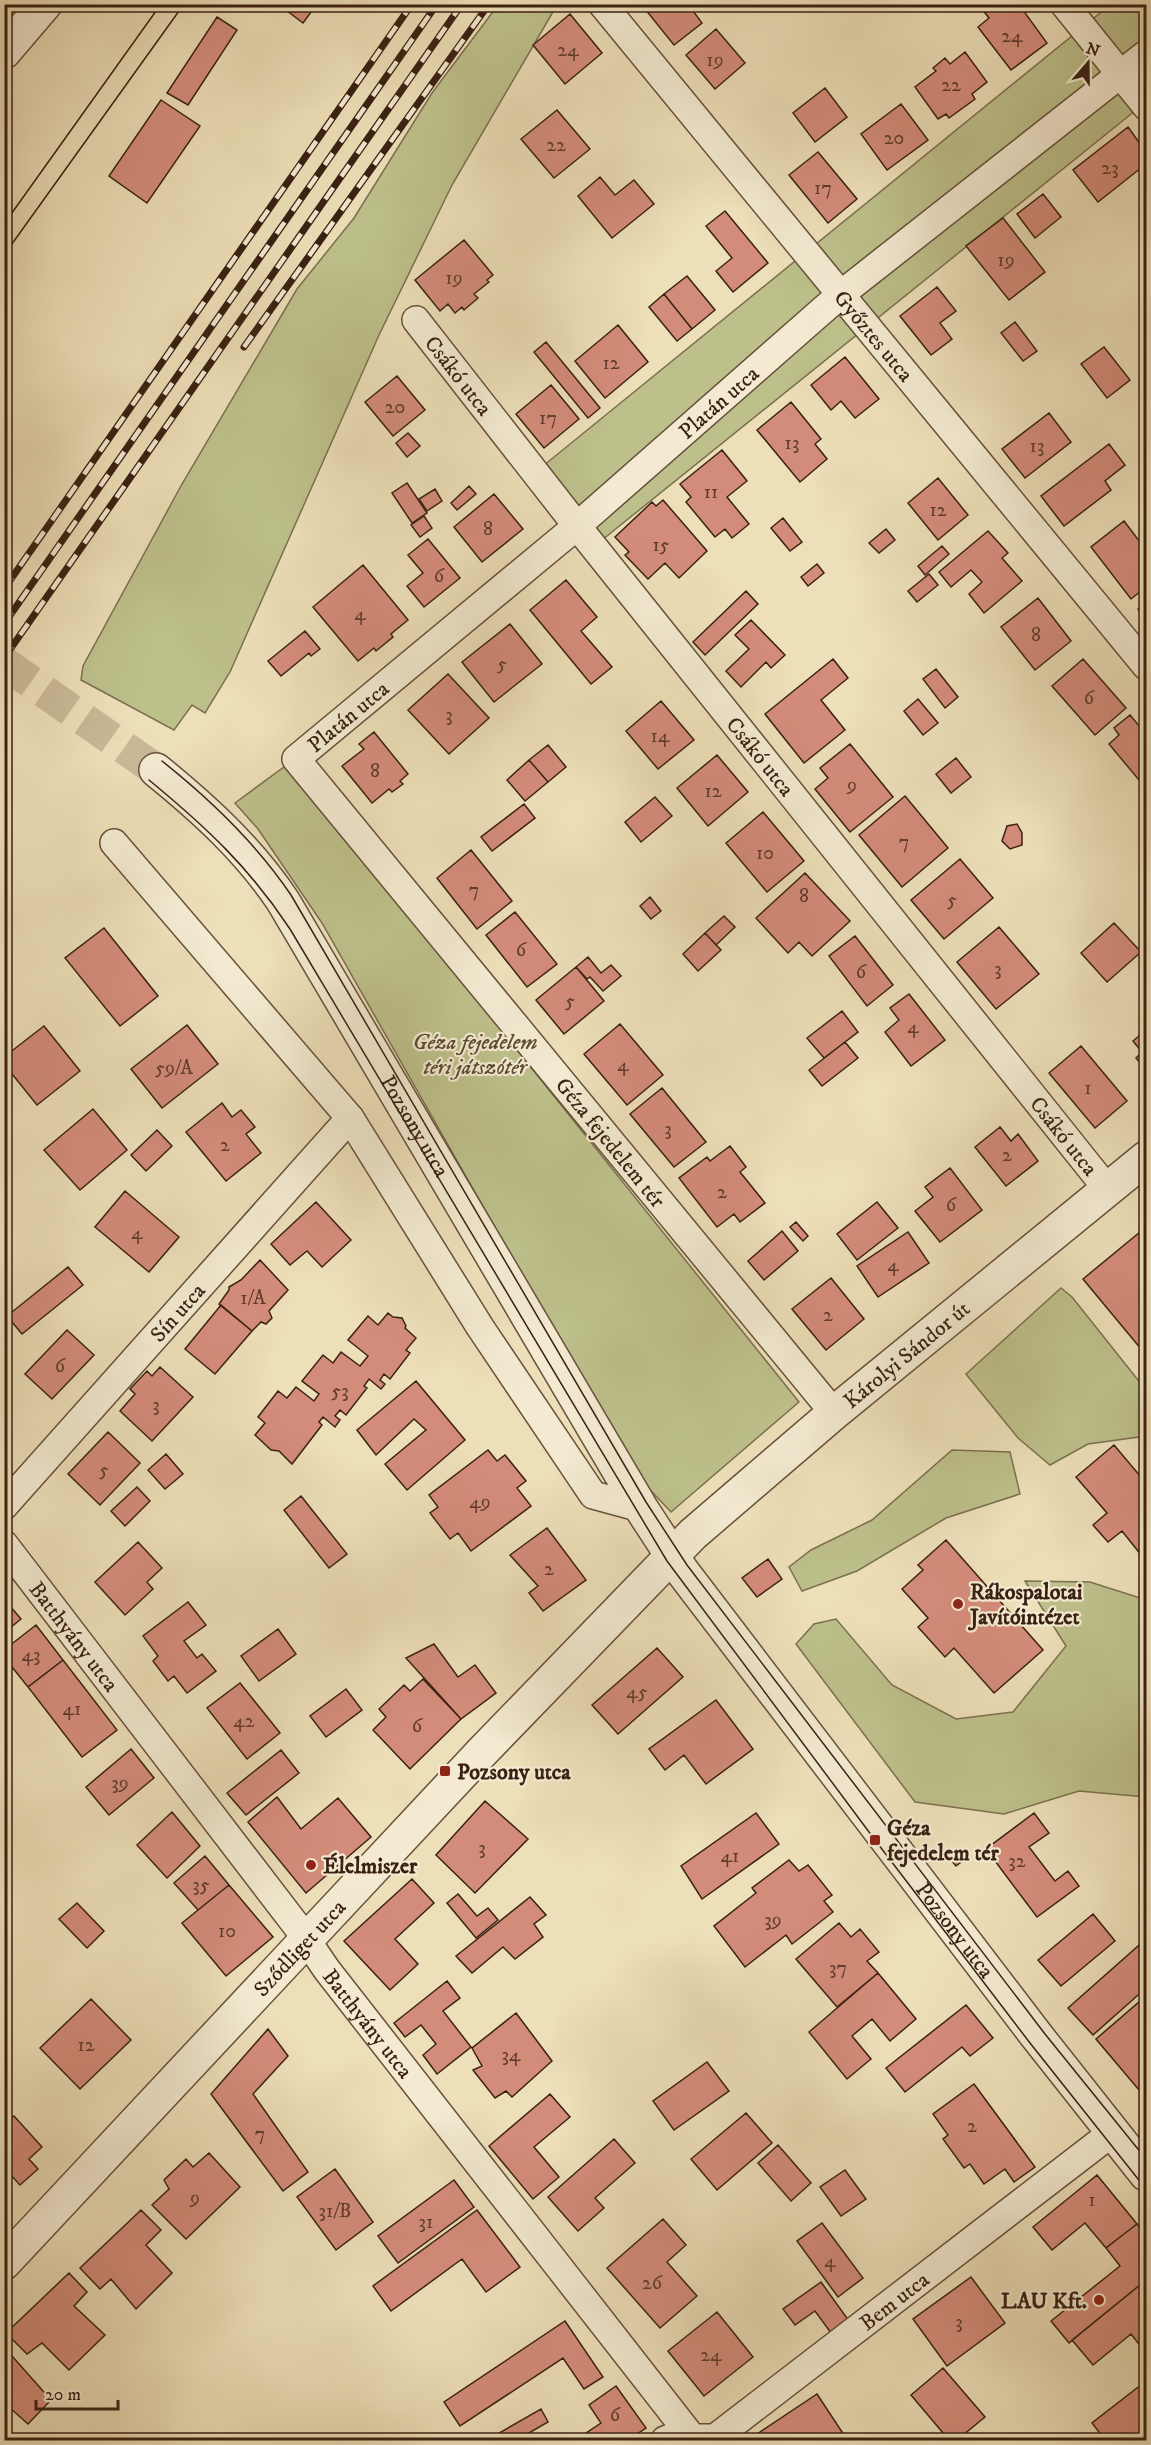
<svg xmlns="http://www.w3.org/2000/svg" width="1151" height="2445" viewBox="0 0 1151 2445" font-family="'IM FELL DW Pica',serif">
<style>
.green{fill:#bdc08b;stroke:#7c704f;stroke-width:1.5}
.building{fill:#d48c7a;stroke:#3a2113;stroke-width:1.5}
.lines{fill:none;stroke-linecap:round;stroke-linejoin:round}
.tertiary-tunnel{stroke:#c9b997;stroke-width:33;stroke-dasharray:33 16;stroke-linecap:butt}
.minor-casing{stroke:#67503c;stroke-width:30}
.tertiary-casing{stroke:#67503c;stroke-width:36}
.minor{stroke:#f3ead1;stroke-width:27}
.tertiary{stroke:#f3ead1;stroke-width:33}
.tram{stroke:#3a2113;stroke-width:1.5}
.rail-casing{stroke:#3a2113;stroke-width:7}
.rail{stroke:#f3ead1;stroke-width:4.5;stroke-dasharray:14;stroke-linecap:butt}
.poi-dot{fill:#8f2418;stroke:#f3ead1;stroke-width:2}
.labels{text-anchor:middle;stroke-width:4.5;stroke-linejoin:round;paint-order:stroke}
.number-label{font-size:20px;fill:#603c2d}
.street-label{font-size:22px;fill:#3a2113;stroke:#f3ead1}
.park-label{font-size:22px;font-style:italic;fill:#5b4931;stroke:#f3ead1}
.poi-label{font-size:22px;font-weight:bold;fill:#3a2113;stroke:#f3ead1;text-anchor:start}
</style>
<rect width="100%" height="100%" fill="#eddfb8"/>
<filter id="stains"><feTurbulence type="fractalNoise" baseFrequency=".00333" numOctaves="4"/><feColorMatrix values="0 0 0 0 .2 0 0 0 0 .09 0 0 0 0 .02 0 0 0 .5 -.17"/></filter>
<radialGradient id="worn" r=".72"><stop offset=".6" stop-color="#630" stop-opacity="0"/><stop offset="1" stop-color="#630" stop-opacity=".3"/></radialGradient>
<path class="green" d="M498,5h59l-105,180 -73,150 -149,337 -25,41 -13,-8 -18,25 -93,-50 2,-14 99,-182 115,-195 57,-71 78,-125z
M1110,5h36v97l-544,438 -59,-74z
M288,764l511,638 -128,110 -36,-38 -313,-551 -64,-94 -23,-26z
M1061,1288l11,9 74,93v46l-58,8 -38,21 -32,-27 -52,-64z
M952,1450l58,2 10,42 -74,24 -89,53 -55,20 -13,-24 22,-17 61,-30z
M1025,1581l65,1 50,16 6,-3v202l-67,-6 -75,23 -89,-12 -119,-158 18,-20 22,-5 56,66 64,34 57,-7 53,-66z"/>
<path class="building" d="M278,4h39l-14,19z
M641,4h47l14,19 -28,22z
M978,4h46l5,6 -4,3 22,30 -36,27 -33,-43 11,-9z
M570,14l32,39 -37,31 -32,-39z
M217,17l20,13 -49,75 -21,-12z
M716,29l29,34 -30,26 -29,-34z
M965,52l22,30 -15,12 3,5 -26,19 -3,-4 -8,5 -23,-32 21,-16 -3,-3 12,-10 5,6z
M825,88l22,29 -32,25 -22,-29z
M161,100l39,26 -53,77 -38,-27z
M901,104l27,36 -41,30 -26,-36z
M557,110l33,39 -36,29 -33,-39z
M1128,127l18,25v12l-48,38 -25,-32z
M818,152l39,47 -29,24 -39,-48z
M600,177l15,18 19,-15 20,24 -42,34 -34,-42z
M1043,194l18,23 -26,21 -18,-24z
M725,211l43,52 -35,29 -17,-21 16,-13 -26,-32z
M1003,218l42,54 -36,28 -43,-54z
M464,240l29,35 -6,5 2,2 -15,12 4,4 -14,12 -2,-3 -7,6 -7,-9 -8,7 -25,-31z
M687,276l28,34 -23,19 -28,-35z
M937,287l19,24 -16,12 12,16 -21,16 -31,-39z
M664,294l28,35 -15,12 -28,-34z
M1015,322l22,29 -14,10 -22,-28z
M618,325l30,37 -43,36 -30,-37z
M546,342l54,66 -12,10 -54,-66z
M1104,347l26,33 -23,18 -26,-34z
M845,357l34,42 -24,19 -14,-17 -10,9 -20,-25z
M397,376l28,34 -32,26 -28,-34z
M551,385l28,34 -35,29 -28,-34z
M791,402l30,37 -6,5 12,15 -27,23 -43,-52z
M1049,413l22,29 -46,36 -23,-29z
M408,433l12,13 -13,11 -11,-14z
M1109,444l16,21 -20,16 6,9 -47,36 -23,-30z
M722,450l25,31 -20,16 22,27 -17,14 -7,-9 -10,8 -29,-35 5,-5 -11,-13z
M938,478l30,37 -30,25 -30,-37z
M407,483l20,30 -15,10 -20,-30z
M469,486l7,8 -19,16 -6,-7z
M435,489l7,12 -15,10 -8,-12z
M494,494l29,35 -41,33 -28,-35z
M663,500l44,51 -28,27 -14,-15 -17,16 -23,-24 4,-3 -14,-15 37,-35 4,4z
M424,516l8,12 -12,9 -9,-12z
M783,518l19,24 -12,9 -19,-23z
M1124,521l22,29v37l-15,12 -40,-52z
M886,529l9,11 -16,13 -10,-10z
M988,531l20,22 -6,5 20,23 -38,32 -15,-19 13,-12 -11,-12 -20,17 -12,-15z
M428,539l32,39 -36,29 -17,-21 16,-13 -15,-18z
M942,546l7,8 -24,21 -7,-9z
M817,564l7,9 -16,13 -7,-9z
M363,565l45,55 -17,14 2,3 -17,14 -2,-3 -16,13 -45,-54z
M929,574l9,11 -21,17 -9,-11z
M566,580l31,37 -16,14 31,36 -21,17 -61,-74z
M746,591l12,13 -53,51 -12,-13z
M1038,598l33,43 -36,29 -34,-43z
M1146,602v18l-8,-11z
M751,620l34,35 -14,13 -5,-6 -25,25 -15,-16 23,-22 -14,-14z
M510,624l32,40 -48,38 -32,-40z
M305,631l15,18 -9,7 -2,-3 -28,23 -13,-15z
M833,659l15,19 -27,22 24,30 -41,33 -39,-49z
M1083,659l43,49 -31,27 -43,-49z
M936,669l22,28 -13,11 -22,-29z
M448,674l41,44 -40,36 -41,-44z
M918,699l20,24 -15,12 -19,-24z
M661,701l33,39 -36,29 -32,-38z
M1130,715l16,19v40l-7,6 -30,-36 10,-9 -5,-7z
M374,732l34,42 -8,7 3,3 -11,8 -3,-3 -17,14 -30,-37 22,-17 -5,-5z
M850,744l43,53 -43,35 -35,-43 13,-11 -8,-10z
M548,745l18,22 -18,15 -19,-22z
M717,755l31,37 -40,34 -31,-38z
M956,758l15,19 -20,16 -15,-19z
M529,760l19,22 -23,19 -18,-21z
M905,796l43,52 -46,39 -43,-52z
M655,797l17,19 -31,26 -16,-20z
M524,804l11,14 -43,33 -11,-14z
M763,812l41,49 -37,31 -41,-49z
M1017,824l5,9v12l-12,4 -8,-8 5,-15z
M471,850l41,51 -35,28 -40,-51z
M960,859l33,39 -49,41 -33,-39z
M805,873l45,48 -38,35 -13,-14 -11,11 -32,-35z
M650,897l11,14 -10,8 -11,-13z
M515,912l42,52 -30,23 -41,-52z
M724,916l11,11 -19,18 -11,-12z
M1114,923l27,29 -34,30 -26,-29z
M999,927l40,47 -43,35 -39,-47z
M104,928l54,68 -38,30 -55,-68z
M705,933l16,17 -23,21 -15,-17z
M855,936l38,49 -26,21 -38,-50z
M588,957l13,16 10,-8 10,11 -18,15 -13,-14 -3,2 -11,-12z
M576,967l28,34 -40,33 -28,-34z
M909,994l36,46 -34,26 -26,-34 14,-12 -9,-12z
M842,1011l16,21 -34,26 -17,-20z
M620,1024l43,51 -36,30 -43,-51z
M187,1025l31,39 -56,44 -31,-39z
M44,1026l36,45 -43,34 -33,-41v-7z
M1146,1030v40l-10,-12 6,-6 -9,-11z
M845,1042l13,16 -36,28 -13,-16z
M1081,1046l46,55 -32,27 -46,-55z
M662,1088l44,54 -32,25 -44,-53z
M222,1103l10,14 9,-7 14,17 -9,7 15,19 -35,28 -40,-49z
M93,1109l34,41 -47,40 -36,-40z
M1000,1127l11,14 7,-7 20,27 -32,25 -31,-39z
M157,1130l15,16 -26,25 -15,-16z
M730,1146l16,21 -6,5 25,31 -25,19 -6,-8 -17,13 -38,-49 28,-21 3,4z
M950,1168l32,42 -42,32 -25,-31 18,-14 -8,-10z
M125,1191l54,46 -30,35 -54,-45z
M316,1202l35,38 -29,27 -15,-16 -17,14 -19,-21z
M877,1202l21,26 -41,32 -20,-26z
M796,1222l12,14 -5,5 -13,-14z
M1146,1227v128l-63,-76z
M782,1231l16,20 -34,29 -16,-19z
M908,1232l21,31 -51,34 -21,-31z
M260,1260l28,30 -19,21 3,7 -6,6 -5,-2 -9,9 -33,-27 10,-14v-3l12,-7z
M68,1267l15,18 -61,49 -15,-18z
M831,1278l33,41 -38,31 -34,-41z
M221,1305l31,26 -37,43 -30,-25z
M388,1313l5,4 9,1 4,8 -1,2 11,10 -10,12 4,3 -20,26 -6,-5 -4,6 5,4 -4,5 -12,-10 -5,7 3,2 -21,27 -6,-5 -5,6 5,4 -5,7 -12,-10 -4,5 3,3 -30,39 -13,-13 -8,-1 -16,-15 10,-12 -7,-6 20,-26 9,7 9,-11 18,14 5,-7 -17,-13 21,-26 10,8 8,-11 19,14 8,-10 -20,-16 20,-24 10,9z
M67,1330l27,25 -42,44 -27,-25z
M160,1367l33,30 -41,44 -32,-30 15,-17 -5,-5 17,-18 5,5z
M416,1381l49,59 -58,50 -22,-26 41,-34 -12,-11 -38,36 -19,-25z
M108,1432l32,31 -40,42 -32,-31z
M1114,1445l32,38v78l-24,-30 -14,11 -15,-17 14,-12 -31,-36z
M488,1450l9,11 8,-6 21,26 -9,7 14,18 -60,45 -13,-18 -8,6 -20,-26 8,-6 -9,-12z
M166,1454l17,20 -18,15 -17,-19z
M137,1487l13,14 -25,25 -14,-15z
M301,1496l46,58 -18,14 -45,-58z
M547,1528l39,52 -43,31 -14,-18 9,-7 -28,-31z
M946,1540l97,110 -49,43 -40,-45 -9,9 -27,-30 10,-9 -26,-29 21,-19 -5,-5z
M138,1542l24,26 -15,14 6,7 -28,26 -30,-33z
M768,1559l14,20 -25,18 -15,-19z
M4,1599l17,20 -17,14z
M188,1602l18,23 -22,16 13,17 5,-4 14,17 -29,22 -13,-17 -6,5 -15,-20 5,-5 -15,-20z
M36,1625l27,35 -35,27 -24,-30v-7z
M278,1629l18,25 -37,27 -18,-25z
M434,1644l24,33 17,-12 21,28 -35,26 -55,-61z
M657,1648l26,29 -65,57 -26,-29z
M63,1660l54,70 -35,27 -54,-70z
M423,1679l38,40 -51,50 -37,-39 13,-13 -7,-8 25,-24 6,6z
M240,1683l40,50 -33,26 -40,-51z
M346,1689l16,21 -36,27 -16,-21z
M716,1700l37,49 -47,35 -22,-29 -19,15 -16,-21z
M131,1749l23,29 -45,37 -23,-28z
M281,1750l18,23 -53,42 -19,-22z
M277,1797l24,32 37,-31 33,39 -65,56 -58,-71z
M485,1801l43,38 -53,54 -39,-38z
M172,1812l28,34 -33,32 -30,-33z
M756,1813l23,31 -77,55 -21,-33z
M1034,1813l15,20 -20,14 26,34 13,-10 11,15 -42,31 -51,-68z
M952,1850l9,12 -5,4 -9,-11z
M205,1856l24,29 -31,25 -24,-27z
M789,1860l10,11 9,-6 24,30 -8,6 9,11 -41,32 -6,-9 -41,32 -31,-41 42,-33 -4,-5z
M412,1879l22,24 -39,36 23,25 -28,26 -46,-49z
M229,1885l44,52 -47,39 -44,-53z
M458,1894l19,22 11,-8 10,12 -22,18 -29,-35z
M530,1897l16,18 -12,9 9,13 -28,22 -12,-12 -31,26 -16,-17z
M77,1903l27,28 -17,17 -28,-29z
M1093,1914l22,27 -54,45 -23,-26z
M839,1923l12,14 9,-8 19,23 -12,9 11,12 -41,34 -41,-48z
M1146,1939v49l-53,47 -25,-27z
M878,1973l38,46 -26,22 -18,-22 -20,17 19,23 -24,20 -38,-47z
M447,1981l13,17 -17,13 28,36 -34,27 -14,-19 13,-11 -15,-19 -16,12 -11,-14z
M1146,1996v54l-6,5 6,7v21l-7,7 -43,-51z
M91,1999l40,41 -51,49 -40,-41z
M966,2005l27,33 -23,18 -8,-9 -57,45 -19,-24z
M516,2013l36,48 -40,36 -6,-6 -11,7 -22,-28 9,-4 -10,-18z
M268,2029l20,27 -35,38 55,78 -25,19 -72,-97z
M707,2062l22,29 -55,39 -21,-29z
M974,2084l61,83 -21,15 -9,-13 -21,15 -14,-20 -6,4 -21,-29 5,-4 -15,-21z
M550,2094l20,23 -36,30 25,30 -26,22 -44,-53z
M746,2113l26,30 -55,47 -26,-31z
M14,2116l28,31 -13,12 9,10 -18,16 -10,-11 -6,5v-55z
M614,2139l21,24 -40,35 9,10 -26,23 -30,-34z
M778,2145l33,38 -20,18 -33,-38z
M209,2153l31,34 -54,52 -34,-34 17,-16 -5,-9 22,-21 7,8z
M335,2169l38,53 -37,28 -39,-53z
M845,2170l21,29 -25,17 -21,-29z
M1097,2175l40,49 -31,24 -21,-25 -33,27 -19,-23z
M454,2180l20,27 -76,56 -20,-27z
M141,2210l20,20 -15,15 26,28 -36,36 -25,-30 -11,10 -20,-21z
M477,2210l43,57 -34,25 -24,-33 -71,52 -18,-25z
M663,2219l23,26 -19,17 30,34 -37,32 -53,-60z
M822,2223l41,55 -25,19 -41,-56z
M1137,2224l9,11v45l-77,63 -18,-22 69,-55 -14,-18z
M69,2273l18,19 -13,14 31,29 -36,35 -27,-27 -15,11 -21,-21z
M971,2277l34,46 -58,43 -34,-47z
M1146,2280v73l-15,-19 -38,31 -21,-25z
M821,2282l28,39 -18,12 -16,-22 -20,14 -12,-16z
M717,2312l36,45 -49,39 -36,-45z
M565,2321l38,56 -19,12 -21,-31 -103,68 -16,-24z
M4,2347l47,53 -23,24 -18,-16 -6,6z
M943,2368l42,49 -28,23h-8l-38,-45z
M1146,2381v46l-17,13h-24l-13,-17z
M616,2386l30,42 -18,12h-46l-2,-3 21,-14 -12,-18z
M817,2394l29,44 -4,2h-94z
M541,2409l7,13 -31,18h-30z"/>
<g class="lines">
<path class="tertiary-tunnel" d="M4,663l152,107"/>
<g class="minor-casing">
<g id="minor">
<path id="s1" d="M602,4l544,662"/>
<path d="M1064,4l82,102"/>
<path id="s2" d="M416,320l161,206 531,664"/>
<path d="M114,843l236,275 130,209 113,168 48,13"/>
<path id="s3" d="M834,1413l-538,-654 281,-233 263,-231 306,-241"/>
<path id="s4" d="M4,1506l346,-388"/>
<path id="s5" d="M4,1544l295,385 28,41 367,470"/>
<path id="s6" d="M665,2440l5,-2h45l398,-306"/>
</g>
</g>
<g class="tertiary-casing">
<g id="tertiary">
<path d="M4,52l41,-48"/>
<path id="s7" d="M156,770c48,39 92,79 127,131l358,607 41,63 354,464 110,139"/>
<path id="s8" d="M4,2263l478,-511 211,-218 141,-121 312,-255"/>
</g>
</g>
<use href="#minor" class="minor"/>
<use href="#tertiary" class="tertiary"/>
<path class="tram" d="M4,224l157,-220
M4,255l180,-251
M162,761c49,39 94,82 129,134l355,607 41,63 358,469 101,125
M149,780c57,47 100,87 141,149l377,632 208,279 155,203 116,146"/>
<g class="rail-casing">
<path id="rail" d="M244,347l245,-343
M4,589l408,-585
M4,624l433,-620
M4,658l458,-654"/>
</g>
<use href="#rail" class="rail"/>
</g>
<g class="poi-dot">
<circle cx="958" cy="1604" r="6"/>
<rect x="439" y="1765" width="12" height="12" rx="3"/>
<rect x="869" y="1834" width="12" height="12" rx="3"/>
<circle cx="311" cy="1865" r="6"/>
<circle cx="1099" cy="2300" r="6"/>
</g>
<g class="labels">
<g class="number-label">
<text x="1012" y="42">24</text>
<text x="568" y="56">24</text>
<text x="715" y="66">19</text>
<text x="951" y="91">22</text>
<text x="894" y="144">20</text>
<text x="556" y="151">22</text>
<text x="1110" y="174">23</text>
<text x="823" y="194">17</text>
<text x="1006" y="266">19</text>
<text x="454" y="284">19</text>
<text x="611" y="369">12</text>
<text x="395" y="413">20</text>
<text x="548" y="424">17</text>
<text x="792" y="449">13</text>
<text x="1037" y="452">13</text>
<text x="711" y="498">11</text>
<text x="938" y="516">12</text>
<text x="488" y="535">8</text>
<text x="661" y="551">15</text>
<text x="439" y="582">6</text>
<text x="360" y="620">4</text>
<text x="1036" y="641">8</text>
<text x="502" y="670">5</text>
<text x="1089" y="704">6</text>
<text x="449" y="721">3</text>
<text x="660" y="742">14</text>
<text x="375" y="777">8</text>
<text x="852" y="791">9</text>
<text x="713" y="797">12</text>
<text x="904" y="848">7</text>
<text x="765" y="859">10</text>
<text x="474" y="896">7</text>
<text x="804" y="902">8</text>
<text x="952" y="906">5</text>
<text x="521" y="956">6</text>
<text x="998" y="975">3</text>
<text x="861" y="978">6</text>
<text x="570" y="1007">5</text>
<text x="913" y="1033">4</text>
<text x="623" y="1071">4</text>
<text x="174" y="1074">59/A</text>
<text x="1088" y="1094">1</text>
<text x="668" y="1135">3</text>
<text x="225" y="1151">2</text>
<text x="1007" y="1161">2</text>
<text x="722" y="1198">2</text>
<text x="951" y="1211">6</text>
<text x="137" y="1239">4</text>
<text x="893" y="1271">4</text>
<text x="253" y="1304">1/A</text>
<text x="828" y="1321">2</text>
<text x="60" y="1372">6</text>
<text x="340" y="1397">53</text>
<text x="156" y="1411">3</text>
<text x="104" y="1476">5</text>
<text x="480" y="1508">49</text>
<text x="549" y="1575">2</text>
<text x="31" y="1661">43</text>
<text x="637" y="1698">45</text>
<text x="72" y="1715">41</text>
<text x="244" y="1727">42</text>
<text x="417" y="1732">6</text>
<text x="120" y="1789">39</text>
<text x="482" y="1854">3</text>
<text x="730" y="1862">41</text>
<text x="1017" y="1867">32</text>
<text x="201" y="1891">35</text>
<text x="773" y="1926">39</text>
<text x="227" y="1937">10</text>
<text x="838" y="1974">37</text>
<text x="86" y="2051">12</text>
<text x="511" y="2061">34</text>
<text x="972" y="2132">2</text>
<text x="260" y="2140">7</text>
<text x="195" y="2204">9</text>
<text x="1092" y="2206">1</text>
<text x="335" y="2217">31/B</text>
<text x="426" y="2228">31</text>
<text x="830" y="2267">4</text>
<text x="652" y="2289">26</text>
<text x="959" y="2328">3</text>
<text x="711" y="2361">24</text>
<text x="615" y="2421">6</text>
</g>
<g class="street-label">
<text dy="8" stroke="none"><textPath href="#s1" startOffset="429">Győztes utca</textPath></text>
<text dy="8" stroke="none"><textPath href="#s2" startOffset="70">Csákó utca</textPath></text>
<text dy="8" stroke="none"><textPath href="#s3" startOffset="1400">Platán utca</textPath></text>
<text dy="8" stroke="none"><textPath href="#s3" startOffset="914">Platán utca</textPath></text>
<text dy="8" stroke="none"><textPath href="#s2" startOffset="556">Csákó utca</textPath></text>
<text dy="8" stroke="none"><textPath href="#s7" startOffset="444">Pozsony utca</textPath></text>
<text dy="8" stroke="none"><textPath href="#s2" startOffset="1042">Csákó utca</textPath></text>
<text transform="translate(611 1142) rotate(51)" y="8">Géza fejedelem tér</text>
<text dy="8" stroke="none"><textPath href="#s4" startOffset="260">Sín utca</textPath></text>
<text dy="8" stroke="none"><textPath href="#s8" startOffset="1282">Károlyi Sándor út</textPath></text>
<text dy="8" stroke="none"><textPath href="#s5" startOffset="116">Batthyány utca</textPath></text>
<text dy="8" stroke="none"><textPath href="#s7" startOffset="1414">Pozsony utca</textPath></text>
<text dy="8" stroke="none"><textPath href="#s8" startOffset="432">Sződliget utca</textPath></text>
<text dy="8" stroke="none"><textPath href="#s5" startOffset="602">Batthyány utca</textPath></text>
<text dy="8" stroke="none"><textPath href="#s6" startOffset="276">Bem utca</textPath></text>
</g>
<g class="park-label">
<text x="475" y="1049">Géza fejedelem<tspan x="475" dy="25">téri játszótér</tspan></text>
</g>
<g class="poi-label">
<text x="970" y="1599">Rákospalotai<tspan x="970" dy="25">Javítóintézet</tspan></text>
<text x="457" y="1779">Pozsony utca</text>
<text x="887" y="1835">Géza<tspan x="887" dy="25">fejedelem tér</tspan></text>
<text x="323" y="1873">Élelmiszer</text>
<text x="1087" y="2308" text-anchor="end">LAU Kft.</text>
</g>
</g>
<rect width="1151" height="2445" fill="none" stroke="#eddfb8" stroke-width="24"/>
<rect x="6" y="6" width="1139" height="2433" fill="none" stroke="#3a2113" stroke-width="3"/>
<rect x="12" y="12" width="1127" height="2421" fill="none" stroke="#3a2113" stroke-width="1.5"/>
<g transform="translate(1088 63) rotate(20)" stroke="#f3ead1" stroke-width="4.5" paint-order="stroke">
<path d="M0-4.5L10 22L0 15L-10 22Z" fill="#3a2113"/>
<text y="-9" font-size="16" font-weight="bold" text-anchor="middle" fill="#3a2113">N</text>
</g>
<path d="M36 2400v9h82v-9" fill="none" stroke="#3a2113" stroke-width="3"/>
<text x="45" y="2400" font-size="18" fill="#3a2113" stroke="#f3ead1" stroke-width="4.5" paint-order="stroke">20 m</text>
<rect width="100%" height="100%" filter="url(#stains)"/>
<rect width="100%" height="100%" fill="url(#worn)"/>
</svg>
